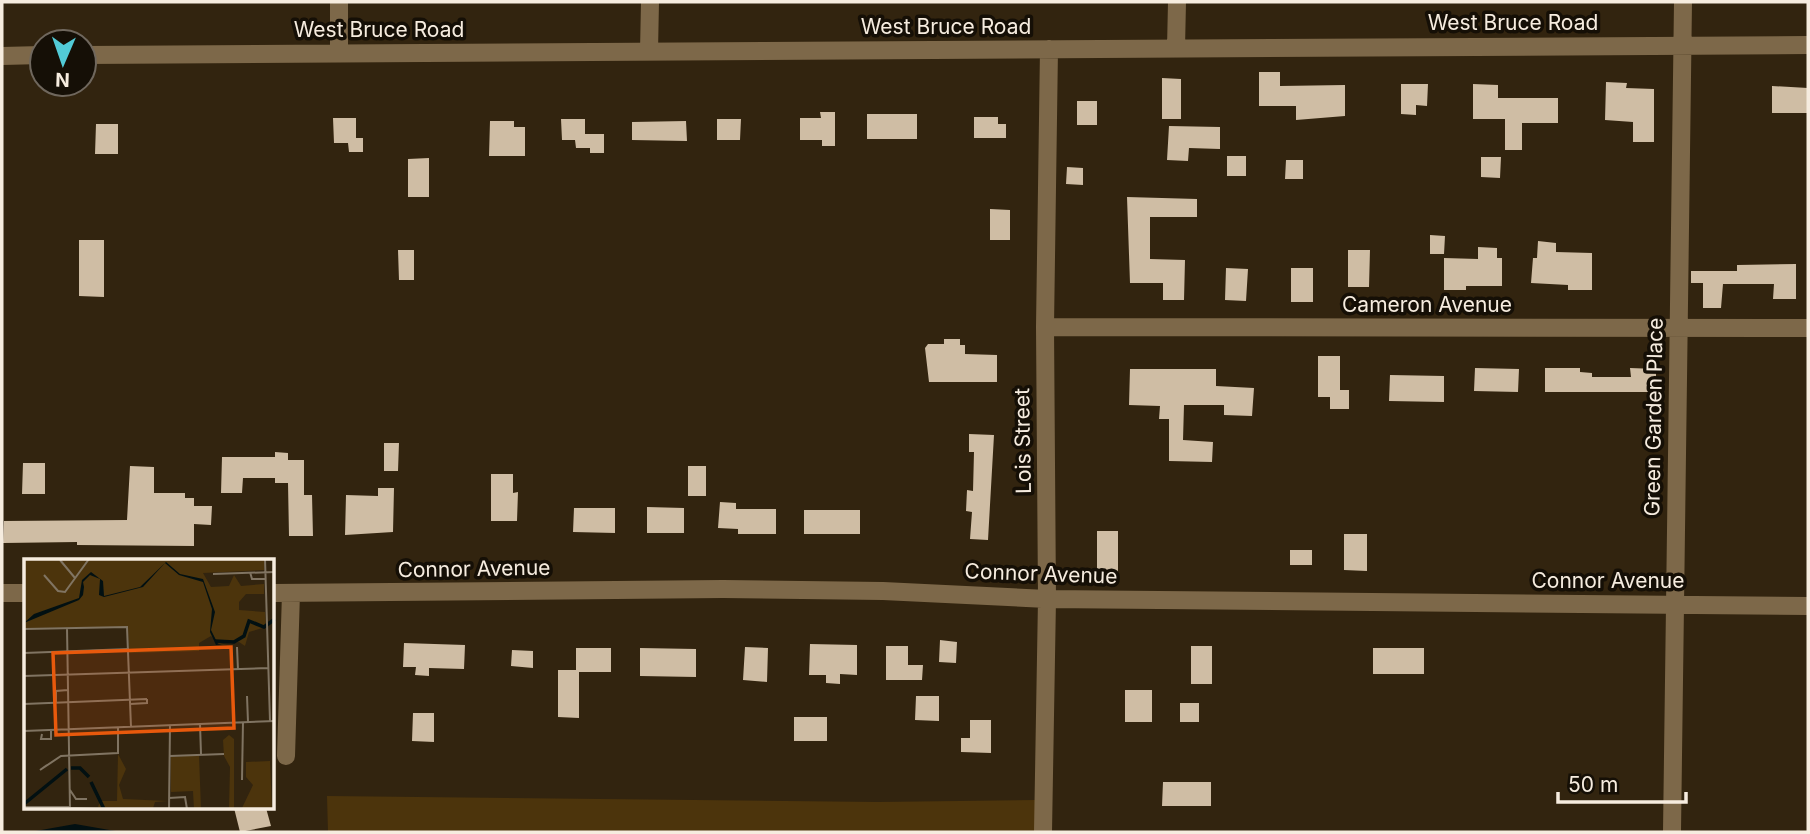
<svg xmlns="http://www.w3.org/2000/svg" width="1810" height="834" viewBox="0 0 1810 834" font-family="Inter,sans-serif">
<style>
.green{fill:#4c340c}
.water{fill:#021012}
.building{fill:#cfbda4}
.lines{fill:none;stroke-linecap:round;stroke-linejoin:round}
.minor{stroke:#7d6849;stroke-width:18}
.labels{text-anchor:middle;stroke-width:7;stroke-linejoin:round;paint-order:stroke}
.street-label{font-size:21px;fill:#f6ecdf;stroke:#150f06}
.inset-river{fill:none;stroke:#021012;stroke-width:3.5}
.inset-road{fill:none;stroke:#807462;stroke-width:2}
.view{fill:#e8590c;fill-opacity:0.15;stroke:#e8590c;stroke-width:3.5}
.inset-edge{fill:none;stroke:#f6ecdf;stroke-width:3.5}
</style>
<rect width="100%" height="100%" fill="#32240f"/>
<path class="green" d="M327,796l551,6 158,-2 -1,32h-707z"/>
<path class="water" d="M75,824l46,8h-91z"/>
<path class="building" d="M1259,72h21v14l65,-1v31l-49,4v-14h-37z
M1162,78l19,1v40h-19z
M1606,82l21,1 -1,5 28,1v53h-21v-20l-28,-2z
M1401,84h27l-1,22 -11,-1v10l-15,-1z
M1473,84l25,1v13h60v25h-36v27h-17v-31h-32z
M1772,86l36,2v25h-36z
M1077,101h20v24h-20z
M820,112h15v34h-13v-6h-22v-22h21z
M867,114h50v25h-50z
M974,117h24v7h8v14h-32z
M333,118h23v20h7v14h-14l-1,-9h-14z
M561,119h24v15h19v19h-14v-5h-14l-1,-8h-13z
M717,119h24l-1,21h-23z
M490,121h24v6h11v29h-36z
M686,121l1,20 -55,-1v-18z
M96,124h22v30h-23z
M1169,126l51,1v22l-31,-1 -1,13 -21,-1z
M1227,156h19v20h-19z
M1481,157h20l-1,21 -19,-1z
M429,158v39h-21v-38z
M1286,160h17v19h-18z
M1067,167l16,1v17l-17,-1z
M1127,197l70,2v18h-47v42l35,1 -1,40h-21v-17h-33z
M990,209l20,1v30h-20z
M1430,235l15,1 -1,18h-14z
M79,240h25v57l-25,-1z
M1538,241l18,2v9l36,1v37h-24v-5l-37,-2 2,-25h4z
M1478,247l19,1v10h5v28h-36v4h-22v-32l34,1z
M398,250h16v30h-15z
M1348,250h22l-1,37h-21z
M1796,264v35h-23l1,-15h-51l-2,24h-18v-25h-12v-12h46v-6z
M1226,268l22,1 -2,32 -21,-1z
M1291,268h22v34h-22z
M944,339h16v6h5v9l32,1v27h-68l-4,-34 3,-4h16z
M1318,356h22v34h9v19h-19v-12h-12z
M1475,368l44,1 -1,23 -44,-1z
M1545,368h35v4l12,1v4h39l-1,-9 26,1v23h-111z
M1130,369h86v17l38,2 -2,28 -28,-1v-10h-40l-1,35 30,2 -1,20 -43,-1v-42h-10l1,-13 -31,-1z
M1390,375l54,1v26l-55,-1z
M969,434l25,1 -6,105 -18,-1 2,-27 -6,-1 1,-21 6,1 1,-39h-5z
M384,443h15l-1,28h-14z
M275,452l13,1v7h16v35h8l1,41h-24l-1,-53h-13v-5h-32l-1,15h-21l1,-36h53z
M23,463h22v31h-23z
M130,466l24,1v26h31v5h9v8h18l-1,19 -17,-1v22l-117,-1v-3l-74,1 1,-22 123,-1z
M688,466h18v30h-18z
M491,474h22v19l5,-1 -1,29h-26z
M378,488h16l-1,44 -48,3 1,-40 32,1z
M720,502l16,1v6h40v25h-38v-5l-20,-1z
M647,507l37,1v25h-37z
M574,508h41v25l-42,-1z
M804,510h56v24h-56z
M1097,531h21v41h-21z
M1344,534h23v37l-23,-1z
M1290,550h22v15h-22z
M940,640l17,2 -1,21 -17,-1z
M404,643l61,2 -1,24 -35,-1v8l-14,-1 1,-8h-13z
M810,644l47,1v30l-17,-1v10l-14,-1v-8h-17z
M886,646h22v19h15l-1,15h-36z
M1191,646h21v38h-21z
M745,647l23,1 -1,34 -24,-2z
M576,648h35v24h-32v46l-21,-1v-47h18z
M640,648l56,1v28l-56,-1z
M1373,648h51v26h-51z
M512,650l21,1v17l-22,-2z
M1125,690h27v32h-27z
M916,696h23v25l-24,-1z
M1180,703h19v19h-19z
M413,713h21v29l-22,-1z
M794,717h33v24h-33z
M970,720h21v33l-30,-1v-14h9z
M1163,782h48v24h-49z
M234,808h32l5,18 -31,6z"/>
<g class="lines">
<path class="minor" d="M1176,48l1,-46
M649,51l1,-49
M339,53v-51
M84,55l1724,-10
M2,56l40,-1
M1045,327l763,1
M2,593h24
M273,593l450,-4 160,2 164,8 761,7
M286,756l5,-163
M1043,832l4,-233 -2,-272 4,-278
M1672,832l11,-830"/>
</g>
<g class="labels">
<g class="street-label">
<text x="1513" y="30">West Bruce Road</text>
<text x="946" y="34">West Bruce Road</text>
<text x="379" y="37">West Bruce Road</text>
<text x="1427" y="312">Cameron Avenue</text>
<text transform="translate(1654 417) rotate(-89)" y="7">Green Garden Place</text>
<text transform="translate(1023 441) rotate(-91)" y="7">Lois Street</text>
<text transform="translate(474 569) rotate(-1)" y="7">Connor Avenue</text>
<text transform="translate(1041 574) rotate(2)" y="7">Connor Avenue</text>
<text x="1608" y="588">Connor Avenue</text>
</g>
</g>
<g transform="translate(24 559)">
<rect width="250" height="250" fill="#32240f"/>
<path d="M0,0h240v11l-61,3 8,14 18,-1 5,-11 7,11 23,-2v10h-18l-7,8v8l26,2 1,15 -17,5 -4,14 -6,-4 -18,3 -10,-9 -12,7v8l-70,2 -1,-26 -104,1zM205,176l5,4v70h-5l1,-42 -6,-11 -1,-16zM94,195l8,15 -7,16 4,14 45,2 -13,1 -2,6 -55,-1 2,-6h17zM175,196l2,54h-7l-1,-18 -22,1v-35zM246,202l2,48 -30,-1 11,-23 -7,-8v-15z" fill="#4c340c"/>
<path d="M142,3l14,12 23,5 12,33 -4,18 7,14 20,-2 -22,3 -6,-13 2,-23 -9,-27 -24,-7 -14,-12 -22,24 -39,10 -5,-2 1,-16 -10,-4 -7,7 1,5 -1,8 -4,5 -55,23 10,-9 45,-16 3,-18 9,-8 12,9 1,15 36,-9z" fill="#021012"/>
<path class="inset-river" d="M191,82l19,1 10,-6 5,-15 15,6 11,-8M47,209h9l9,9M67,223l13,27M0,245l43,-35"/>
<path class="inset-road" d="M241,0l5,162M36,1l15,18M226,13l2,7h14M189,15l62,-2M20,16l14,16 7,1 24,-33M43,69l3,181M0,70l103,-2 4,100M213,88l1,23M0,94l105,-4M0,117l244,-8M223,137l1,26M32,143v-11l12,-1M0,145l123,-5M106,145l17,-1v-4M176,165l1,30M0,172l251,-10M18,175l-1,5h10v-9M146,197l54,-2M23,206l-7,5 21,-14 57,-3v-25M218,221l1,-58M46,231l6,9h11M145,239l16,-1 2,12M0,248h46M46,249l26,1M145,250l1,-84"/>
<path class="view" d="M207,88l3,81 -178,7 -3,-82z"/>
<rect width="250" height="250" class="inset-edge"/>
</g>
<rect width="1810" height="834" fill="none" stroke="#f6ecdf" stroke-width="7"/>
<g transform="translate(63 63) rotate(182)"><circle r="33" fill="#150f06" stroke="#6f675d" stroke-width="2"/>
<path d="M0-5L12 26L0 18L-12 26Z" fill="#52cbd7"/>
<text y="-10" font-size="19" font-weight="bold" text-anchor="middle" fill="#f6ecdf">N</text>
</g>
<path d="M1558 792v10h128v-10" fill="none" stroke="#f6ecdf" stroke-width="3.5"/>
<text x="1568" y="792" font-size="21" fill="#f6ecdf" stroke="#150f06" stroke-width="5" paint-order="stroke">50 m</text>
</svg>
